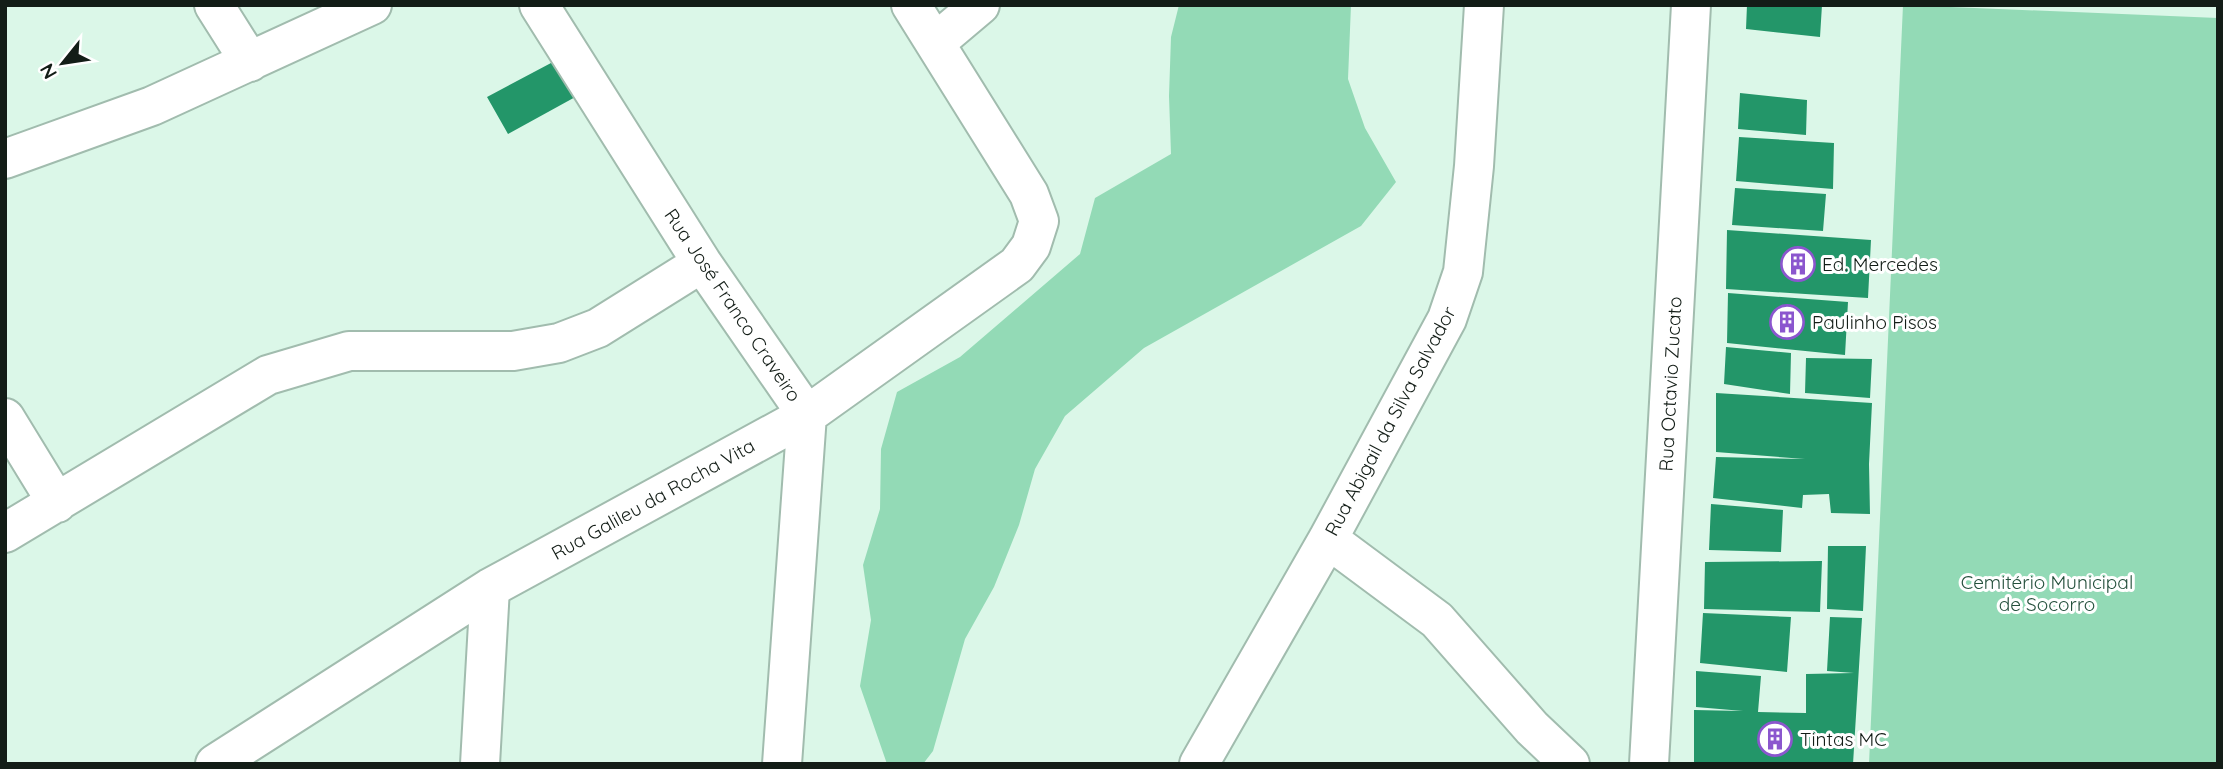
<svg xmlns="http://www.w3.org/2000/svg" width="2223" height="769" viewBox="0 0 2223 769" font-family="Quicksand,sans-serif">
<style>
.green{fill:#93dab6}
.building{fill:#239669}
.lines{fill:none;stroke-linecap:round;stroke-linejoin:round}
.minor-casing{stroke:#a1bcae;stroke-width:42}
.minor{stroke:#fff;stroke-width:38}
.labels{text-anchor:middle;stroke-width:6;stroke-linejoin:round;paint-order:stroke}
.poi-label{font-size:19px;fill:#131d17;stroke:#fff;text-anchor:start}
.street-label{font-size:19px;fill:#131d17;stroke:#fff}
.park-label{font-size:19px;fill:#24503c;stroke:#fff}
</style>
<rect width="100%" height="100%" fill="#dbf7e8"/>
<path class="green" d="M1179,5h172l-3,74 17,49 31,54 -35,44 -217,122 -79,68 -30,53 -16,56 -25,62 -29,52 -32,112 -10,13h-36l-27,-78 11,-66 -8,-55 17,-56 1,-60 16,-57 63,-35 120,-103 15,-56 76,-44 -2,-58 2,-59z
M1903,5l315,13v746h-349z"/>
<path class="building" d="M1747,5h75l-2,32 -74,-8z
M568,54l20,36 -80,44 -21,-37z
M1740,93l67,7 -1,35 -68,-6z
M1739,137l95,6 -1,46 -97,-8z
M1735,188l91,6 -3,37 -91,-6z
M1727,230l144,10 -3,58 -142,-9z
M1728,293l120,9 -3,53 -118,-12z
M1726,347l65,6 -1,41 -66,-10z
M1806,358l66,1 -2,39 -65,-5z
M1716,393l156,10 -3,61 1,50 -39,-1 -2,-19 -26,1 -1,13 -89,-10 3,-41 89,2 -89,-7z
M1711,504l72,6 -2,42 -72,-2z
M1828,546h38l-3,65 -36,-2z
M1822,561l-2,51 -116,-3 1,-47z
M1703,613l88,4 -4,55 -87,-9z
M1830,617l32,1 -9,146h-159v-54l49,1 -47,-4v-36l65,5 -3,36 48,1v-39l48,-1 -27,-2z"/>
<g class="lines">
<g class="minor-casing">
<path id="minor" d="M214,5l36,57
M539,5l163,258 105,152 -25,349
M935,43l45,-38
M5,159l147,-53 220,-101
M5,418l52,85
M5,533l263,-158 81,-24h164l46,-8 39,-15 104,-65
M1328,539l109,81 95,108 38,36
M215,764l275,-176 317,-173 210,-150 14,-19 8,-25 -10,-27 -118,-189
M480,764l10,-176
M1199,764l129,-225 119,-220 16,-47 11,-106 10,-161
M1649,764l42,-759"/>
</g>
<use href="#minor" class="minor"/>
</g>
<defs>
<g id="building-ring" transform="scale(1.75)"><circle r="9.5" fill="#fff" stroke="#8b56ce" stroke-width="1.5"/><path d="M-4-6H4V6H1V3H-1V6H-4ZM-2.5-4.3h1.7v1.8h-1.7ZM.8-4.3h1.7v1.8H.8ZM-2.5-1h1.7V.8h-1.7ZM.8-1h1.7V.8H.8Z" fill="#8b56ce"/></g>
</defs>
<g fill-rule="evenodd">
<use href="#building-ring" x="1798" y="264"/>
<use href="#building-ring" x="1787" y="322"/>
<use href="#building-ring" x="1775" y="739"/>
</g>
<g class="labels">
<g class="poi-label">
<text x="1822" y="271">Ed. Mercedes</text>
<text x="1812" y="329">Paulinho Pisos</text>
<text x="1800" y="746">Tintas MC</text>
</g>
<g class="street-label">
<text transform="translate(733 305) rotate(56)" y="7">Rua José Franco Craveiro</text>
<text transform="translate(1670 384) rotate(-87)" y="7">Rua Octavio Zucato</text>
<text transform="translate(1390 421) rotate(-62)" y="7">Rua Abigail da Silva Salvador</text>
<text transform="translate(653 499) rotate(-29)" y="7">Rua Galileu da Rocha Vita</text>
</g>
<g class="park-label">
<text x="2047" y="589">Cemitério Municipal<tspan x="2047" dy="22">de Socorro</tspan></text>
</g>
</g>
<rect width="2223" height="769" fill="none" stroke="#131d17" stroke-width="14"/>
<g transform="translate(63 63) rotate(240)" stroke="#ffffff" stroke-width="5" paint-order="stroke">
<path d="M0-5L12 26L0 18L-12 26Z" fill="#131d17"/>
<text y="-10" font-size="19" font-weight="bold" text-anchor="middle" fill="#131d17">N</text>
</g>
</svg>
